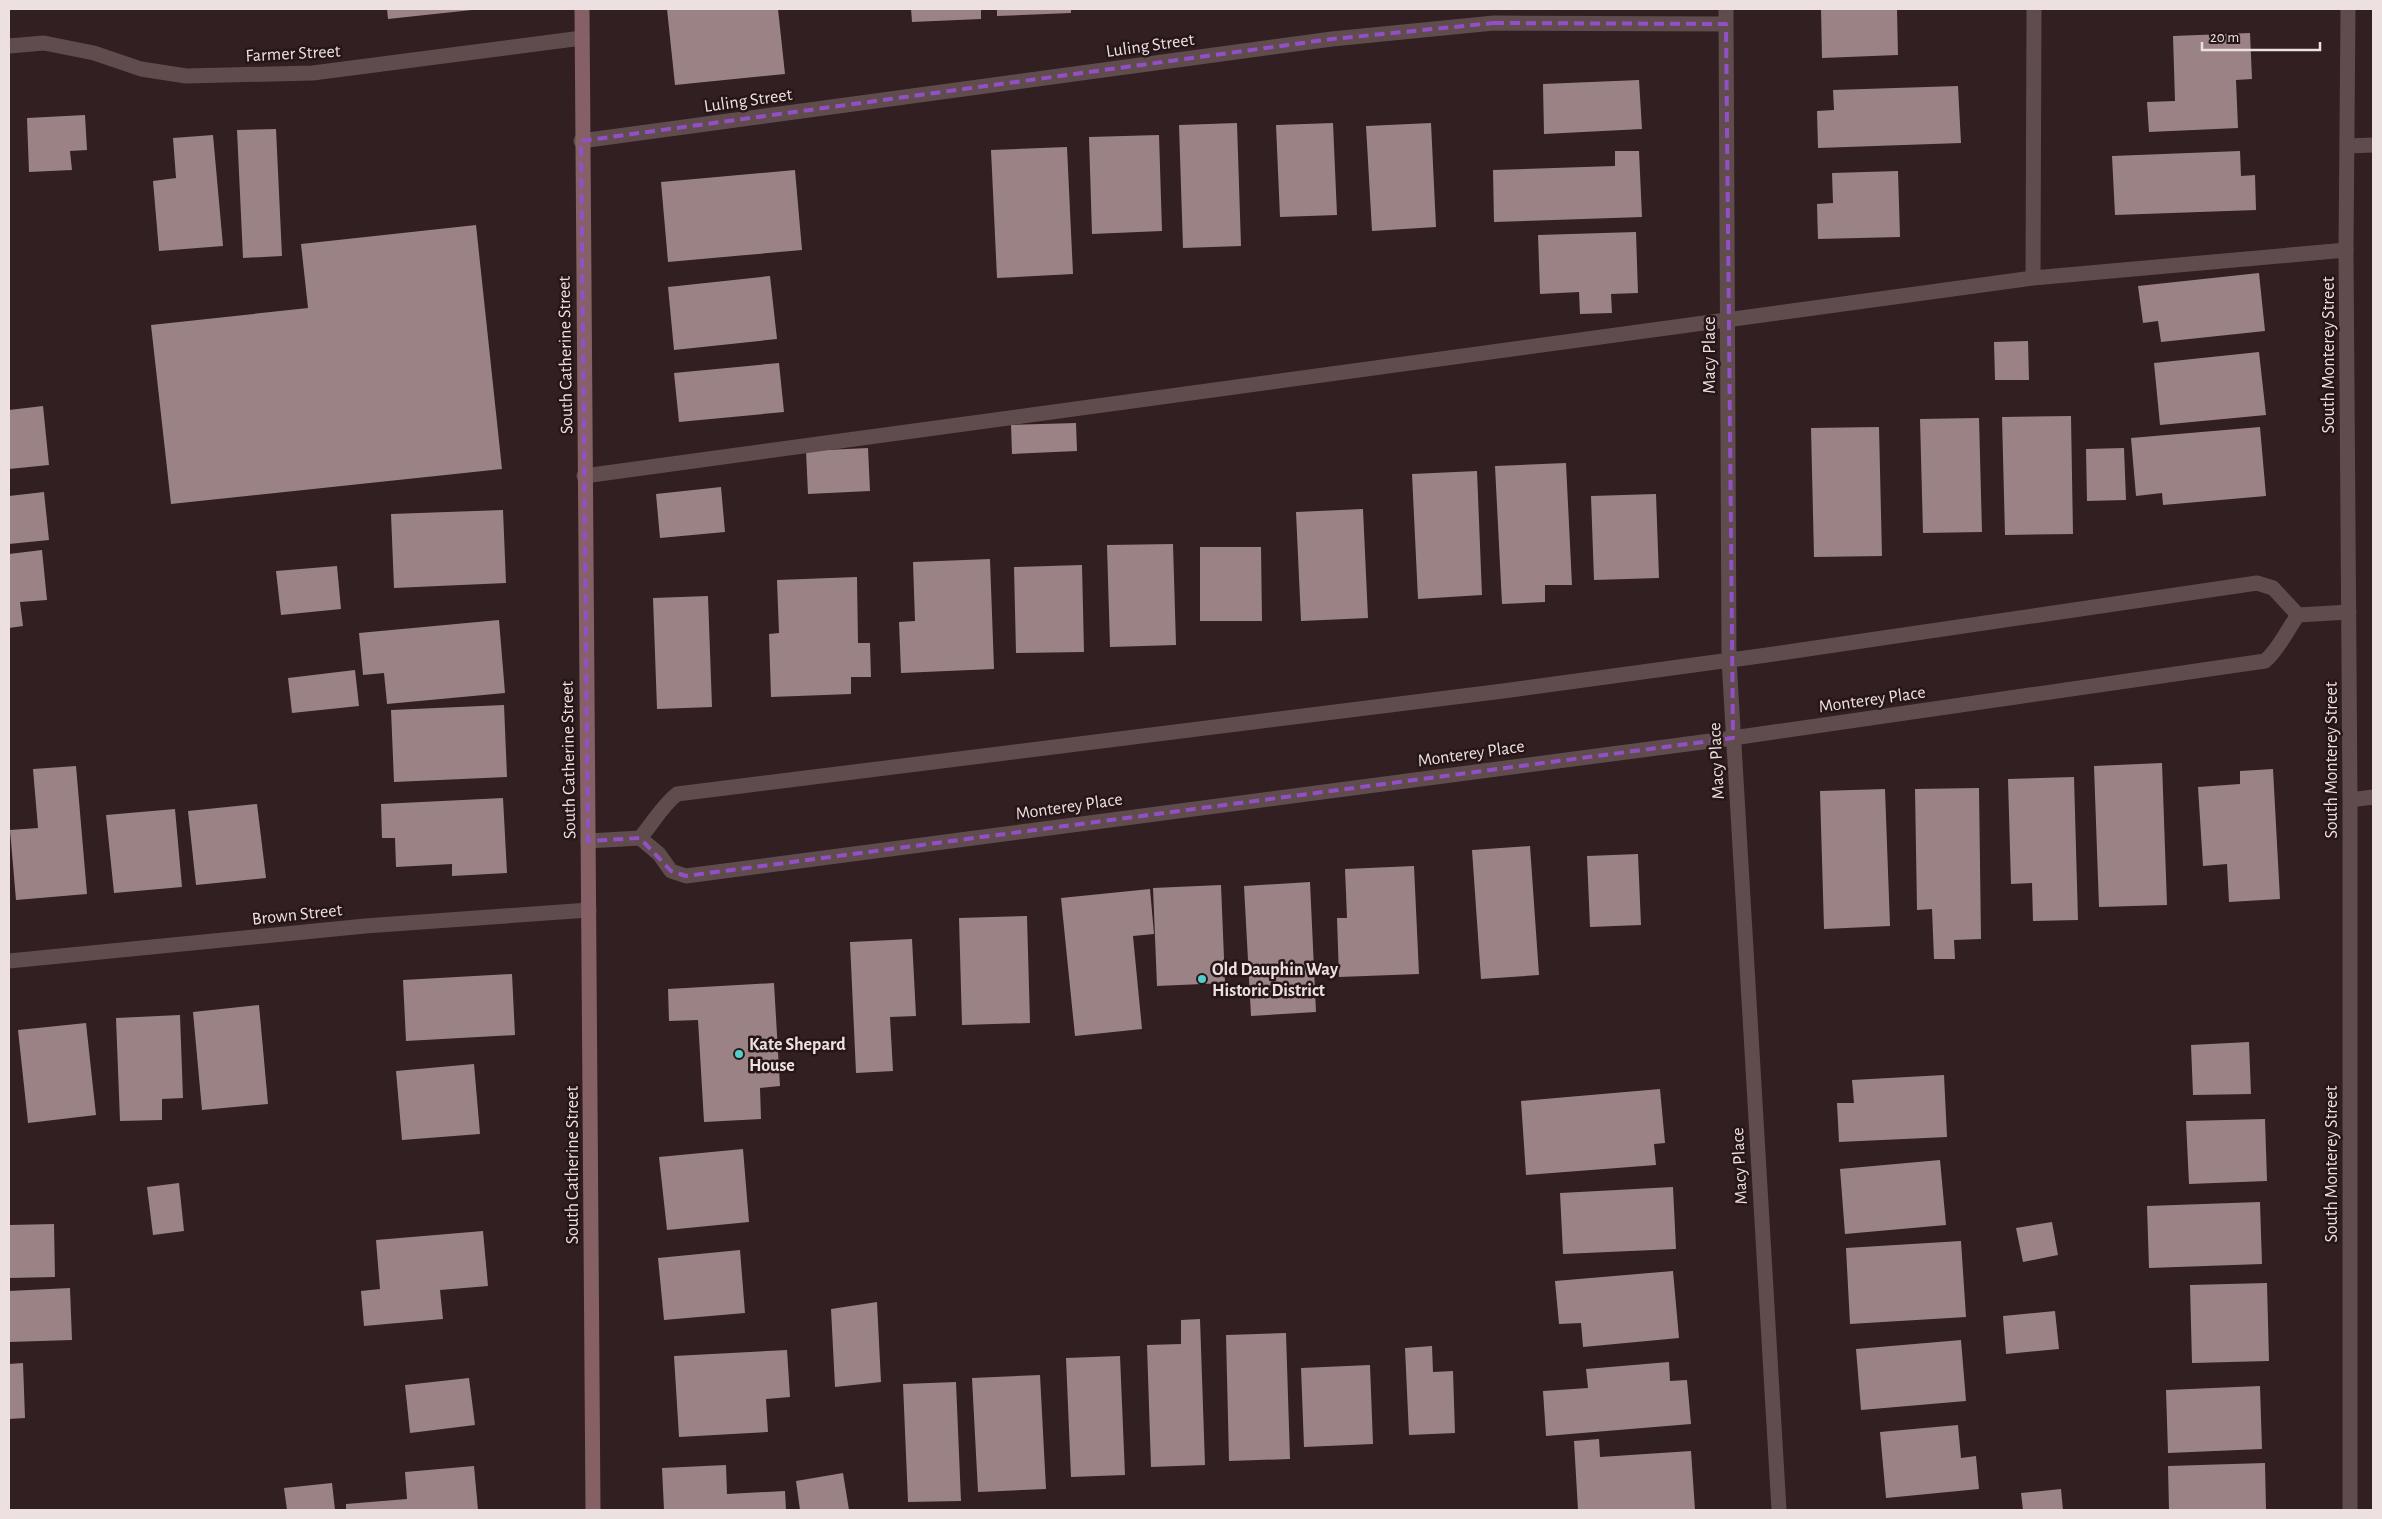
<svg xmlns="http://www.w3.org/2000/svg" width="2382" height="1519" viewBox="0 0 2382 1519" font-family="'Alegreya Sans',sans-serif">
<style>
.building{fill:#9b8385}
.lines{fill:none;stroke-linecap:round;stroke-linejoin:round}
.lane{stroke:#604b4d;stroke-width:15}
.street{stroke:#604b4d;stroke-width:15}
.secondary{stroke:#856064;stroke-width:15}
.marked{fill:none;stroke:#9250c6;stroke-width:4;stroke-dasharray:10 6;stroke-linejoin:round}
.poi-dot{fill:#53cdc9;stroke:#271618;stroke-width:2}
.labels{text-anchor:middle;stroke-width:5;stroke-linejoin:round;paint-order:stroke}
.street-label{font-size:18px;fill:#ede0e1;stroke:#271618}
.poi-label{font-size:18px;font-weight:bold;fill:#ede0e1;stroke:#271618;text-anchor:start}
</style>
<rect width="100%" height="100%" fill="#311f21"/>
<path class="building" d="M387,9h84l1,1 -84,9z
M667,9h111l7,65 -110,11z
M911,9h70v10l-69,3z
M997,9h74v4l-74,3z
M1821,9h76l1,46 -76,3z
M2250,33l2,46 -16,1 2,48 -89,4 -2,-30 28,-1 -2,-65z
M1639,80l3,49 -98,5 -1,-50z
M1958,86l3,57 -143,5 -1,-37 17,-1 -1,-20z
M85,115l2,35 -17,1 2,19 -43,2 -2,-54z
M1237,123l4,123 -58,2 -4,-123z
M1333,123l4,92 -57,2 -4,-92z
M1431,123l5,104 -64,4 -6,-105z
M276,129l6,127 -39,2 -6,-128z
M213,135l10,111 -64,5 -6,-70 23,-3 -3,-40z
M1159,135l3,96 -70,3 -3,-97z
M1067,147l6,127 -76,4 -6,-128z
M1615,151h24l3,66 -148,5 -1,-52 122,-4z
M2240,151l1,25 14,-1 1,35 -141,5 -3,-59z
M795,170l7,80 -134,12 -7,-80z
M1898,171l2,66 -82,2 -1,-35 16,-1 -1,-30z
M476,225l26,244 -331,35 -20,-179 157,-17 -7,-64z
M1636,232l2,61 -27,1 1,19 -32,1 -1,-22 -39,2 -2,-59z
M2259,273l6,58 -104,11 -3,-21 -15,2 -5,-37z
M770,276l7,63 -103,11 -6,-63z
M2028,341l1,39h-34l-1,-38z
M2259,352l7,63 -106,10 -6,-62z
M779,363l5,49 -105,10 -5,-49z
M43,406l6,59 -40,4v-59z
M2071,416l2,118 -68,1 -3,-118z
M1979,418l3,114 -59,1 -3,-114z
M1076,423l1,28 -65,3 -1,-29z
M1879,427l3,129 -68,1 -3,-129z
M2260,427l6,69 -103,9 -1,-12 -26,3 -5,-58z
M868,448l2,43 -62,3 -2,-43z
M2124,448l2,52 -39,1 -1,-52z
M1566,463l6,122h-27v17l-43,2 -7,-138z
M1477,471l5,124 -64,4 -6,-125z
M721,487l4,45 -65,6 -4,-44z
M44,492l5,48 -40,4v-48z
M1656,494l3,84 -65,2 -3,-84z
M1363,509l5,109 -67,3 -5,-109z
M503,510l3,73 -112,5 -3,-74z
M1173,544l3,101 -66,2 -3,-102z
M1200,547h61l1,74h-62z
M42,550l5,50 -27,2 3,24 -14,2v-74z
M990,559l4,110 -93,4 -2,-51 16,-1 -2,-59z
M1082,565l2,87 -68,1 -2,-86z
M337,566l4,43 -60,6 -5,-44z
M857,577l1,66h12l1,34h-20v17l-80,3 -2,-63 10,-1 -2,-53z
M708,596l4,111 -55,2 -4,-111z
M499,620l6,73 -118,11 -3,-31 -21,2 -4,-42z
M355,670l4,36 -67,7 -4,-35z
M504,705l3,72 -113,5 -3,-72z
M2162,763l5,142 -68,2 -5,-141z
M76,766l11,128 -71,6 -6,-70 28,-2 -5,-59z
M2273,769l7,130 -51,3 -2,-38 -24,2 -5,-79 42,-3v-13z
M2074,777l4,143 -45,1 -1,-38 -21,1 -3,-105z
M1979,788l2,151 -27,1 1,19h-21l-2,-50 -15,1 -2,-121z
M1885,789l5,137 -66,3 -4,-138z
M503,798l4,75 -55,3v-12l-56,3 -1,-29h-13l-1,-34z
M257,804l9,74 -70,7 -8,-74z
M175,809l7,78 -68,6 -8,-78z
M1530,846l9,129 -58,4 -9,-129z
M1638,854l3,71 -51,2 -3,-71z
M1414,866l5,108 -80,3 -2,-59h10l-2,-49z
M1310,882l6,130 -65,4 -7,-130z
M1221,885l4,98 -68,3 -4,-98z
M1150,889l4,45 -21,2 9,93 -67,7 -14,-138z
M1027,916l3,107 -68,2 -3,-107z
M912,939l4,77 -26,1 3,54 -37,2 -6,-131z
M512,974l3,61 -109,6 -3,-61z
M774,983l6,103 -20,2 1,31 -57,3 -6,-102 -29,1 -1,-32z
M259,1005l9,99 -66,6 -9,-98z
M180,1015l3,83 -21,1v21l-42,1 -4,-103z
M86,1023l10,92 -68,8 -10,-93z
M2249,1042l2,52 -58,1 -2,-50z
M474,1064l6,70 -78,6 -6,-69z
M1944,1075l3,62 -108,5 -2,-39h17l-2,-23z
M1660,1089l5,54 -11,1 2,21 -130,10 -5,-74z
M2265,1119l2,62 -78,3 -3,-63z
M743,1149l6,73 -82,8 -8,-73z
M1940,1160l6,65 -101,9 -5,-65z
M179,1183l5,48 -31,4 -6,-48z
M1673,1187l3,62 -113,5 -3,-61z
M2260,1202l2,62 -113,4 -2,-62z
M2052,1222l6,33 -35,7 -7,-34z
M54,1224l1,53 -46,1v-53z
M483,1231l5,55 -48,4 3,29 -79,7 -3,-35 19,-2 -4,-49z
M1961,1241l5,76 -116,7 -4,-76z
M740,1250l5,63 -81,7 -6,-62z
M1673,1271l6,67 -96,9 -2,-24 -22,1 -4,-43z
M2267,1283l2,78 -77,2 -2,-78z
M70,1288l2,52 -63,2v-51z
M877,1302l4,80 -46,5 -4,-78z
M2055,1311l4,38 -53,5 -3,-38z
M1200,1319l5,146 -54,2 -4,-122 34,-1v-24z
M1286,1333l4,126 -61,2 -3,-126z
M1961,1340l5,61 -105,9 -5,-61z
M1432,1346l1,26 20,-1 2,62 -46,2 -4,-87z
M787,1350l3,47 -24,2 2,33 -89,5 -5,-81z
M1120,1356l5,119 -54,2 -5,-119z
M1669,1362l1,19 17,-1 4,44 -145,12 -3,-45 45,-3 -2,-19z
M23,1363l2,55 -16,1v-55z
M1370,1365l3,79 -69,3 -3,-79z
M1040,1375l6,114 -68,3 -6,-114z
M469,1378l6,47 -65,8 -5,-48z
M956,1382l5,119 -53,1 -5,-118z
M2260,1386l2,63 -94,4 -2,-63z
M1958,1425l3,33 15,-2 3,33 -93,9 -6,-66z
M1599,1439l1,18 91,-6 4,59h-117l-4,-69z
M2265,1463l1,47h-97l-1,-44z
M726,1465l1,29 58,-3 1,19h-122l-2,-42z
M474,1466l4,44h-132v-6l61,-5 -2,-27z
M843,1473l6,37h-49l-4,-29z
M332,1483l3,27h-48l-3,-22z
M2061,1489l2,21h-40l-2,-17z"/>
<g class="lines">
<path class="lane" d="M2348,146l25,-1
M2033,278l1,-269
M584,476l1449,-198 313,-28"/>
<path class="street" d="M1726,9l3,651 50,850
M2348,9l-2,241 4,550v710
M9,46l35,-3 50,10 47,16 45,7 127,-3 269,-35
M581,141l751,-102 162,-16 232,1
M2350,800l23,-3
M640,838l19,16 12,17 15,5 1047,-138 532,-77c14,-12 22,-31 33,-46l51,-3
M588,841l52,-3c13,-15 22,-32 37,-44l826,-103 264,-36 490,-72 16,5 25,27
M9,961l356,-35 224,-16"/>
<path class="secondary" d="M582,9l11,1501"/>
</g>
<path class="marked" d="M1494,23l232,1 7,714 -1047,138 -15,-5 -31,-33 -52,3 -7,-700 751,-102z"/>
<g class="poi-dot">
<circle cx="1202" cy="979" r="5"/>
<circle cx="739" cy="1054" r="5"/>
</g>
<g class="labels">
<g class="street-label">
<text transform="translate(1150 45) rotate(-8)" y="6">Luling Street</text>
<text transform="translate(293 53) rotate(-3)" y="6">Farmer Street</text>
<text transform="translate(748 100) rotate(-8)" y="6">Luling Street</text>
<text transform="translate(565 355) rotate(-91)" y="6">South Catherine Street</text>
<text transform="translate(1709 355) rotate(-90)" y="6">Macy Place</text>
<text transform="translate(2328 355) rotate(-90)" y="6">South Monterey Street</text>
<text transform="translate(1872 699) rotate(-8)" y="6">Monterey Place</text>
<text transform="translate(1471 753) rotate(-8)" y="6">Monterey Place</text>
<text transform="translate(568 760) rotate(-91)" y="6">South Catherine Street</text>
<text transform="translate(2331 760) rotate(-90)" y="6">South Monterey Street</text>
<text transform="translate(1716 761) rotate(-93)" y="6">Macy Place</text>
<text transform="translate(1069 806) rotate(-8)" y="6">Monterey Place</text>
<text transform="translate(297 914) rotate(-6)" y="6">Brown Street</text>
<text transform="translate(2331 1164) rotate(-90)" y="6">South Monterey Street</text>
<text transform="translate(572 1165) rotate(-90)" y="6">South Catherine Street</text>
<text transform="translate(1739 1166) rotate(-93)" y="6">Macy Place</text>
</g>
<g class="poi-label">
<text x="1212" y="975">Old Dauphin Way<tspan x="1212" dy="21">Historic District</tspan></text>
<text x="749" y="1050">Kate Shepard<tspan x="749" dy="21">House</tspan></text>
</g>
</g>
<rect width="2382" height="1519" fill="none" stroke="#ede0e1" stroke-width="20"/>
<path d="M2202 42v8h118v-8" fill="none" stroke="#ede0e1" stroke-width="2.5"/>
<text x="2210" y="42" font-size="15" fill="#ede0e1" stroke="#271618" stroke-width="4" paint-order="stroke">20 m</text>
</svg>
